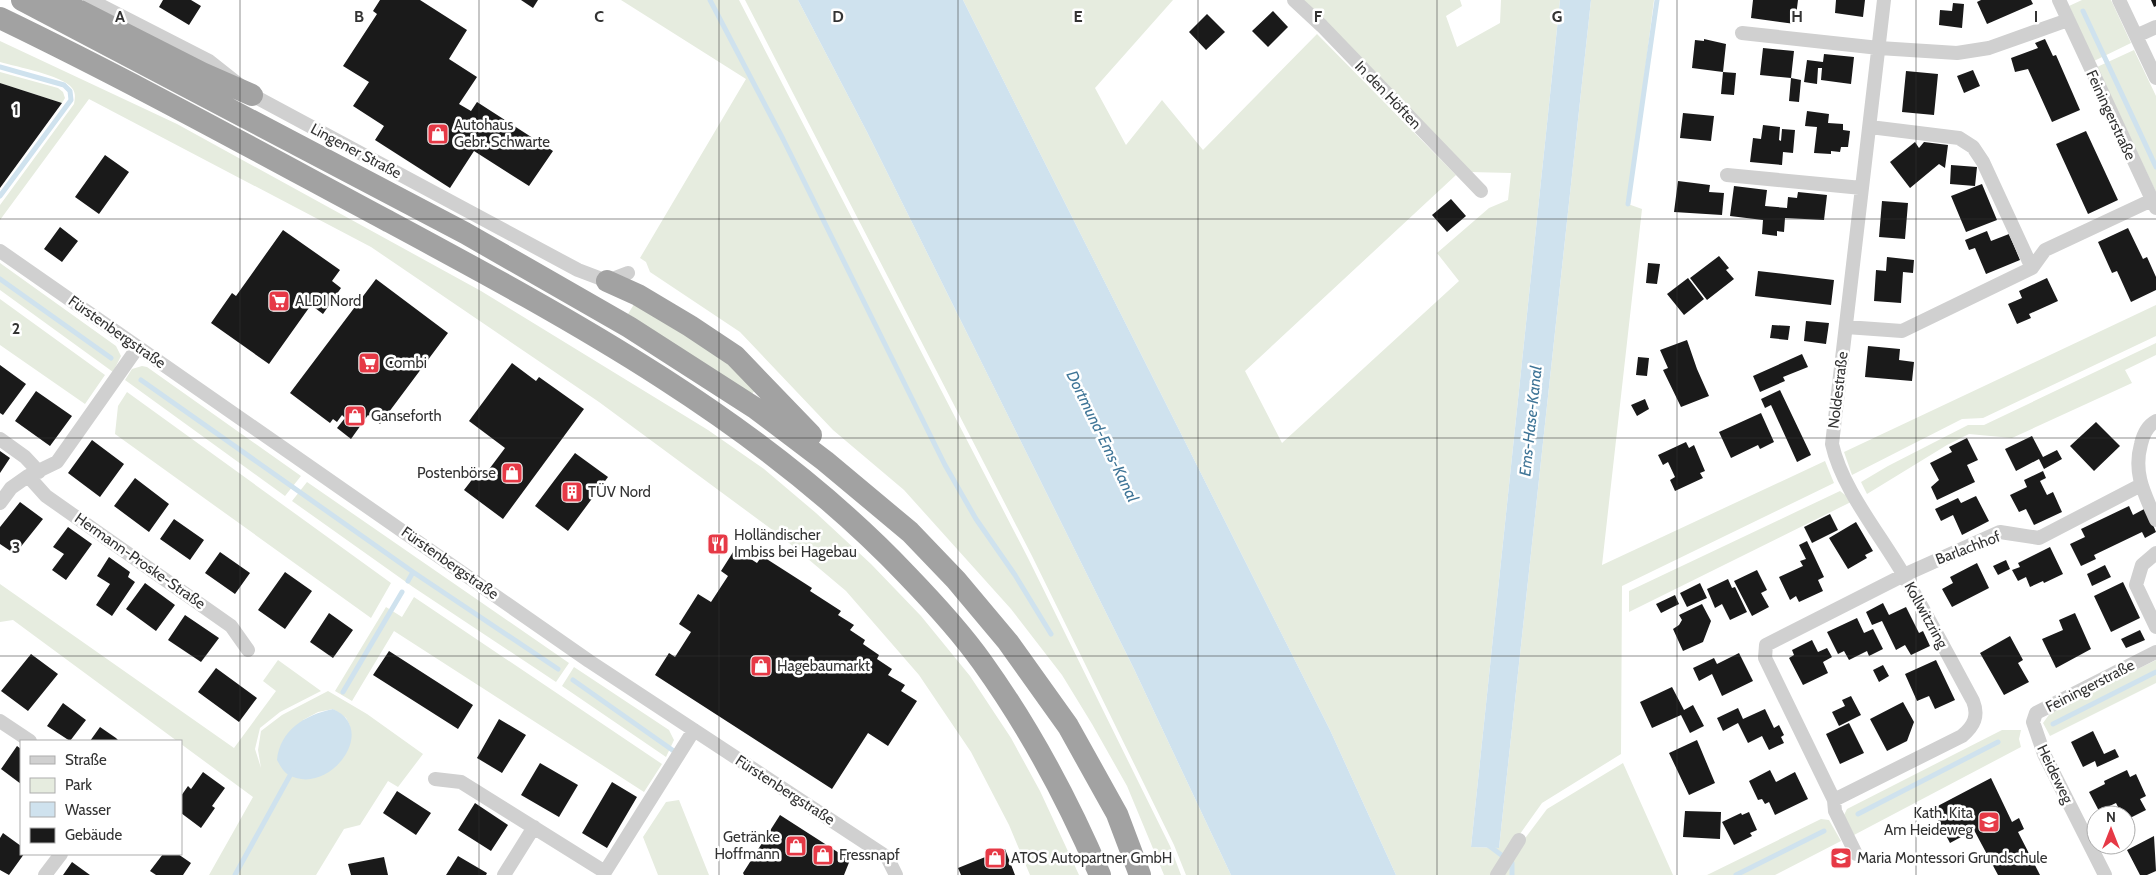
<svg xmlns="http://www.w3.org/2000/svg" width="2156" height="875" viewBox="0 0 2156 875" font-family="Cabin,sans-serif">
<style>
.green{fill:#e6ecdf;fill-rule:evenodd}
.water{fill:#cfe2ee}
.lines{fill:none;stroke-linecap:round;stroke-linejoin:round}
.stream{stroke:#cfe2ee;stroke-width:5}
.building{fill:#1a1a1a}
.minor{stroke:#d0d0d0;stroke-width:14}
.trunk{stroke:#a2a2a2;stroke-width:22}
.grid{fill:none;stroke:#333;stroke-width:1;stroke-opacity:0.55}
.labels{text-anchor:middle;stroke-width:5;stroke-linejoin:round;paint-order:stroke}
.street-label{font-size:15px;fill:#333;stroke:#fff}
.poi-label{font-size:15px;fill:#333;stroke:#fff;text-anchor:start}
.water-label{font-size:16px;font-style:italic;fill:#3f7597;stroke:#fff}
.grid-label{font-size:16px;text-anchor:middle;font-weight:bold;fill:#333;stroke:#fff;stroke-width:5;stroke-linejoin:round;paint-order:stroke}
</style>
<rect width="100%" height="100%" fill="#fff"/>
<path class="green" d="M621,0h118l289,558 142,288 11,29h-17l-37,-89 -35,-62 -30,-49 -51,-66 -107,-119 -71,-60 -93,-98 -90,-60 -4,-10 -6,-4 106,-179z
M745,0h53l69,132 267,537 97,206h-45l-12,-30 -142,-289z
M963,0h210l-78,88 31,57 36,-45 41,50 114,-116 139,141 -211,196 37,72 177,-162 -22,-28 52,-45 19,-8 3,-27 -41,-1 -168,-172h158l2,6 -16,10 11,31 43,-24 1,-23h59l-89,847 28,1 92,-848h63l-26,204 14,5 -40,356 223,-104 9,22 -212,103 -1,168 -79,49 -27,38 11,-4 21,-28 76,-46 50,112h-277l-66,-145z
M2082,0h29l20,43 -37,18 -25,-55z
M0,41l177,83 304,167 227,139 56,39 52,44 55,51 50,52 49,60 41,62 29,53 39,84h-49l-21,-50 -38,-73 -52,-77 -73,-84 -64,-54 -183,-135 -228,-155 -282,-148 -89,121v-15l74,-101c1,-6 2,-11 -2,-16 -10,-13 -55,-21 -72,-26z
M2134,50l22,46v96l-59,-125z
M0,72l58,16 5,4 2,6 -3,5 -62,-20z
M0,263l116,83 5,10 -8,16 -113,-82z
M0,299l105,76 -20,29 -85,-59z
M636,301l91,58 28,31 -3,4 -124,-80z
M2156,305v31l-173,82 -21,1 -110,56 -8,-23z
M2156,343v12l-31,15 7,13 -120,55 -43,-4 -22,11 -80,49 -6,-12 27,-16 80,-41h16z
M142,366l5,1 154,109 -16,20 -160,-116 7,-11z
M127,392l264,191 -20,35 -256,-184 3,-28z
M307,482l262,181 -13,19 -143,-95 -121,-86z
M1840,491l13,10 -224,111v-21z
M0,584l234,164 42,-57 -13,-10 15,-21 43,31 -41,21 -20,16 -5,21 6,19 -3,-18 3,-19 21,-16 46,-24 39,23 56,40 -25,33 -10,-6 -28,44 -16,4 -28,46h-107l44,-78 -72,-53v-3h-4l-164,-121 -13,2zM333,709l13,9 4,8 -47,-6 15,-8z
M414,597l248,167 -18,28 -250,-161 -42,70 -17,-10 51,-84 16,10z
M2156,660v23l-106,53 -7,-13 8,-11z
M574,667l95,63 5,10 -8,17 -104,-71z
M2002,730h19l-2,9 2,8 -167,88 -10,-20 3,-6z
M679,800l30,75h-51l-15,-38 23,-35z
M1821,819l8,1 12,21 -66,34h-68z"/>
<path class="water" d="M798,0h165l367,730 66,145h-165l-97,-206 -267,-537z
M1560,0h31l-92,848 -28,-1z
M333,709c47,21 -5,88 -44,66 -6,-3 -9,-10 -12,-15 3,-30 28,-45 56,-51z"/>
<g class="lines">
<path class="stream" d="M710,0l73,139 162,326 31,54 39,56 36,59
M2083,11l73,156
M0,67l64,18 6,6 1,9 -71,96
M1628,204l29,-204
M0,279l111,79
M141,380l272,192 -5,9
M413,572l145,97
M573,680l105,74
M343,692l59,-100
M2053,724l103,-52
M1858,814l140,-72
M1488,845l24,18v12
M235,875l58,-105
M1736,875l88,-44"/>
</g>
<path class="building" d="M163,0h28l10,6 -12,19 -30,-18z
M380,0h40l47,30 -18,29 28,18 -18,27 12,7 6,-9 76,49 -24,35 -55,-35 -24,37 -75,-48 9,-14 -31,-20 16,-24 -26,-16 34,-52 -4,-3z
M521,0h17l-5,8z
M1753,0h45l-3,24 -44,-6z
M1836,0h29l-2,17 -28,-4z
M1981,0h50l2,4 -46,20 -10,-22z
M2151,0h5v6l-2,1z
M1953,3l11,1 -2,24 -23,-3 1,-15 12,1z
M1273,11l15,16 -20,20 -16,-16z
M1207,14l18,18 -19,18 -17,-18z
M1704,39l22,5 -3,28 13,1 -2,22 -13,-1 2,-22 -31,-4 3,-28 9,1z
M2045,39l8,17 3,-1 24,55 -28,12 -24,-53 -13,3 -4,-14 27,-10 -3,-5z
M1763,48l31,3 -3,27 -31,-3z
M1824,54l30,3 -3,27 -30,-4 1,-12h-4l-1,16 -13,-2 3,-22 16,2z
M1973,70l7,16 -16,7 -7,-17z
M1906,71l32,3 -4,41 -32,-3z
M1791,78l10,2 -2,22 -10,-1z
M0,83l62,20 -62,85z
M1807,111l22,3 -1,9 15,1v6l7,1 -2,16h-7l-1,5 -9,-1v3l-17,-1 3,-26 -12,-1z
M1683,113l31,3 -3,25 -31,-3z
M1763,125l17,2 -1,13 2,1 1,-12 13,1 -2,23 -10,-1 -1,13 -32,-3 3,-24 8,1z
M2086,131l32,69 -30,14 -32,-70z
M1915,142l4,6 5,-6 24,3 -3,23 -6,-4 -29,24 -20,-26z
M105,155l24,17 -30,42 -24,-17z
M1951,165l26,2 -2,19 -25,-2z
M1678,181l32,4 -1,7 15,1 -2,22 -48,-3z
M1982,184l15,36 -31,12 -15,-36z
M1734,186l33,4 -2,16 22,2 1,-11 9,1 1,-6 29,3 -3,25 -39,-2 -1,14 -7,-1v5l-15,-2 1,-14 -33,-4z
M1451,199l15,17 -19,16 -15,-17z
M1882,201l26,2 -3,36 -26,-2z
M60,227l18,14 -16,21 -18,-13z
M2128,228l15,31 4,-2 9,20v13l-25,12 -14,-31 -5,2 -14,-31z
M283,230l57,40 -8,11 9,7 -18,26 -12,-9 -42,59 -58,-41 21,-30 4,3z
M1987,231l4,10 18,-7 11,26 -34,14 -11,-26 -6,2 -4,-10z
M1719,256l10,12 -3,2 8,9 -27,21 -17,-22z
M1887,257l27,3 -1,13 -10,-1 -2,31 -27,-2 2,-31 10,1z
M1648,263l12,1 -3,20 -11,-1z
M1758,271l76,9 -3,25 -76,-9z
M1688,278l16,21 -20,16 -17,-21z
M2047,278l11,23 -29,13 2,4 -14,6 -9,-20 14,-6 -3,-7z
M376,279l72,54 -68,91 -12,-9 -17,24 -14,-11 8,-10 -3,-3 -5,7 -4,-3 -3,4 -40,-30z
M1806,321l23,2 -3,21 -22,-3z
M1772,325l18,1 -2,14 -18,-2z
M1687,340l10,29 12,27 -28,11 -18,-37 5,-2 -8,-18z
M1868,346l32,3 -1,11 15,2 -2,19 -47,-4z
M1802,354l6,13 -25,10 2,4 -25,11 -7,-16z
M1638,357l11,1 -2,18 -11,-1z
M512,363l24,18 3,-4 45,32 -81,110 -39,-29 17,-22 6,4 18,-24 -36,-27z
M0,365l26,19 -23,31 -3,-2z
M1780,390l31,65 -14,7 -26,-57 -6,3 -4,-9z
M36,391l36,25 -22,30 -35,-25z
M1645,399l4,10 -12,7 -6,-11z
M1761,413l13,29 -14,7 -2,-4 -27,13 -12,-26z
M2096,422l24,24 -26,25 -24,-25z
M2032,436l11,21 14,-7 5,9 -18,10 -5,-10 -23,12 -11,-22z
M1967,438l11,22 -11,5 8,17 -38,18 -6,-13 8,-7 -9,-17 22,-11 -3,-5z
M92,440l32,24 -24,33 -32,-24z
M1686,442l3,6 5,-3 11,26 -5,2 3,5 -28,13 -5,-11 5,-3 -7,-15 -5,3 -5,-10z
M0,451l10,7 -10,15z
M575,453l33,24 -40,54 -33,-25z
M2043,471l3,7 -6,3 7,14 6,-3 9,20 -28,13 -8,-16 -7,3 -9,-17 17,-8 -3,-7z
M135,478l34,26 -20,28 -35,-26z
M1976,496l13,25 -27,14 -9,-20 -12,6 -6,-12 23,-11 3,5z
M20,502l23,17 -28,35 -15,-10v-17z
M2129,506l4,9 13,-7 10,24 -11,6 -3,-6 -48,23 2,4 -15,7 -11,-22 15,-7 -4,-8z
M1830,514l8,16 -26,13 -8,-16z
M174,519l30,21 -14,20 -30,-21z
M1856,522l17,29 -8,4 2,3 -19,11 -19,-31z
M68,527l24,17 -26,36 -14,-10 12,-16 -11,-7z
M1807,541l17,36 -6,3 5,11 -24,11 -3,-6 -6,4 -11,-23 24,-11 -3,-5 6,-2 -7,-14z
M2050,547l13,27 -19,9 -1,-2 -13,6 -4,-10 -8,4 -6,-11 8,-3 -2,-4z
M735,549l22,14 5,-7 50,32 -2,3 31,20 -3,4 16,10 -4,5 15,10 -2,4 16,11 -2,4 15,10 -4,6 17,10 -4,6 16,10 -29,45 -20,-13 -36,56 -177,-114 14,-22 6,4 16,-25 -12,-8 19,-30 13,8 17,-26 -7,-5z
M220,552l30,21 -15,21 -30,-21z
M109,557l21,15 -2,5 7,5 -23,34 -16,-11 14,-21 -13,-8z
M2006,560l4,9 -12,6 -5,-9z
M1977,563l12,25 -37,19 -10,-18 11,-6 -3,-6z
M2105,565l6,12 -19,9 -5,-12z
M1757,570l10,20 -6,3 8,14 -17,9 -18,-35z
M285,572l27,19 -27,38 -27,-19z
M1728,579l4,9 3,-1 12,25 -17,8 -8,-16 -7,4 -8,-19z
M2123,582l17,36 -29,14 -17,-36z
M145,583l30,22 -19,26 -30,-22z
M1700,583l7,15 -20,9 -7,-14z
M1675,595l4,9 -18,9 -5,-9z
M1883,603l6,12 17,-8 13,26 4,-2 7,15 -19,9 -6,-10 -9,5 -14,-29 -10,4 -6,-13z
M1702,604l9,17 -8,21 -20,9 -10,-22 6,-4 3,-5 -3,-5z
M329,613l24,17 -20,28 -23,-16z
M2075,613l16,36 -35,19 -14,-29 21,-9 -4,-10z
M185,615l34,23 -18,24 -33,-22z
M1857,618l7,15 9,-4 10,20 -14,7 -2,-5 -18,9 -5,-9 -6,3 -11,-22z
M2140,630l5,10 -19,8 -5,-9z
M2010,636l13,24 -5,3 11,19 -25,13 -24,-42z
M1812,640l6,12 9,-4 5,9 -9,5 5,11 -25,12 -14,-27 5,-3 -2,-5z
M389,651l84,54 -15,24 -85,-54z
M1739,653l14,28 -31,15 -10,-22 -13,7 -6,-13 21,-10 3,6z
M31,654l27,20 -30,37 -27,-20z
M1936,660l19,40 -20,9 -6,-13 -12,5 -12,-27z
M1883,665l6,11 -10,6 -6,-12z
M216,668l41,30 -18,24 -41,-30z
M1672,687l12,23 9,-5 11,21 -14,7 -9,-18 -29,13 -12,-26z
M1851,696l10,19 -22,11 -7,-14 13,-6 -3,-6z
M1903,702l11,20 -7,19 -20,10 -17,-32z
M63,703l23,17 -16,21 -23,-15z
M1738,708l5,11 22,-10 9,19 5,-3 5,10 -3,2 3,6 -15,7 -7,-14 -14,7 -10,-20 -15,8 -6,-13z
M499,719l27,16 -24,38 -25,-15z
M1849,723l15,30 -24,11 -14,-30z
M100,727l16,11 3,3h-29z
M2093,731l11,23 11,-5 4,8 -22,10 -2,-6 -12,6 -12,-25z
M1697,740l18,43 -26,12 -20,-42z
M17,746l4,3v35l-20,-15z
M540,763l38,22 -19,32 -38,-22z
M1770,770l6,12 19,-10 13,27 -33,16 -6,-13 -4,2 -3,-5 -4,1 -9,-19z
M2127,770l3,7 6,-3 10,22 -6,3 6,11 -20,10v-5h-4l-6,-12 -17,8 -10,-19 16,-8 -1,-3z
M203,772l22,16 -13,18 3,2 -14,20 -20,-15v-17l7,-10 3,3z
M1991,778l21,44 7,-4 5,11 -6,3 22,43h-42l-24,-45 -24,13 -18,-34z
M612,782l25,15 -30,51 -25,-15z
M397,791l34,22 -15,22 -33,-22z
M475,803l33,22 -17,26 -33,-21z
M1685,811l36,1 -1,27 -37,-2z
M1749,812l8,18 -7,3 2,3 -18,9 -12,-23 19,-9 1,2z
M780,815l70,45 -6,15h-100l-1,-2z
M3,833l18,13v8h3l-15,21 -9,-5v-32z
M2154,836l2,35 -9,4h-7l-13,-25z
M1005,849l10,26h-54l-3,-7z
M163,854h15l13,9 -8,12h-27l-6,-4z
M458,856l29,17 -1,2h-40z
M384,857l4,18h-37l-3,-11z
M72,862l18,13h-27z"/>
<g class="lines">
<path class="minor" d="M90,0l119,61 43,34 326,175 29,11 21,-8
M1294,0l28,26 159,165
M2059,0l97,208
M2119,0l37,78
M1742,33l137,15 78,5 32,-5 79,-28
M2136,36l20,-9
M1870,127l89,11 14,9 10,15 49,106
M1727,175l135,13
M0,251l589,410 298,196 9,18
M1846,327l56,4 130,-63 13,-18 107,-50
M2156,421c-9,5 -13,14 -15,23 -8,29 3,49 15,76
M0,439l25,18 14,15
M28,476l18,20 185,130 17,24
M0,503l11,-15 17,-12 29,-14 81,-115
M2156,553l-14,12 -6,20 20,42
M0,721l30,20
M435,779l26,3 144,90
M1834,800l128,-64c12,-10 17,-20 11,-35 -23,-42 -45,-85 -70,-127 -23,-40 -61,-85 -71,-130l52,-444
M1856,854l-21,-43 -1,-11 -69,-142 1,-13 138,-70 96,-43 39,6 102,-53
M45,875l16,-21
M504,875l30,-48
M603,875l91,-145
M1497,875l22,-35
M2105,875l-61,-121 -11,-32 3,-9 120,-61"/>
<path class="trunk" d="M22,0l443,233 164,94 126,81 70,53 85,71 46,48 52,62 60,84 49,88 23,61
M47,2l33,9 122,62 50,22
M0,18c131,63 259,134 388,203 184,99 374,201 519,354 27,28 53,56 75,87 48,67 86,138 118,213
M607,281l31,14 52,31 45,30 76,79"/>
</g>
<path class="grid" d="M240,0v875M479,0v875M719,0v875M958,0v875M1198,0v875M1437,0v875M1677,0v875M1916,0v875M0,219h2156M0,438h2156M0,656h2156"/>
<defs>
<g id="shop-square" transform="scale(1.125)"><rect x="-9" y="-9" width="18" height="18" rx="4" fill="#e63946" stroke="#fff"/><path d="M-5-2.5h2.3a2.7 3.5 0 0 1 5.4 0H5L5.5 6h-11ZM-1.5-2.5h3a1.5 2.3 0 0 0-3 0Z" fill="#fff"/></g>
<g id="supermarket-square" transform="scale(1.125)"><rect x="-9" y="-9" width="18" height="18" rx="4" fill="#e63946" stroke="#fff"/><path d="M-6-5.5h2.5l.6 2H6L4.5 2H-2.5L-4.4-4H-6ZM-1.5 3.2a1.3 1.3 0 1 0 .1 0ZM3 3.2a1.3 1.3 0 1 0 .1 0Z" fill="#fff"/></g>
<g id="building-square" transform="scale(1.125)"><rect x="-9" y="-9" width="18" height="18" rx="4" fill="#e63946" stroke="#fff"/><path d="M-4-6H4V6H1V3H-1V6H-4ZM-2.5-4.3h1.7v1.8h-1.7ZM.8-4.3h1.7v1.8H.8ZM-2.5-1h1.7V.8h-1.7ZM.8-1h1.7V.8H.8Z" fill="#fff"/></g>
<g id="restaurant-square" transform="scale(1.125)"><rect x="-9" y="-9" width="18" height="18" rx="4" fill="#e63946" stroke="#fff"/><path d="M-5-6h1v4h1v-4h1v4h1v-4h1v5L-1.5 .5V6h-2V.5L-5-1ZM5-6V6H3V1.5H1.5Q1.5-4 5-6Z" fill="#fff"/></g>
<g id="school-square" transform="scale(1.125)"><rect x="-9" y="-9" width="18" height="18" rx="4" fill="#e63946" stroke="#fff"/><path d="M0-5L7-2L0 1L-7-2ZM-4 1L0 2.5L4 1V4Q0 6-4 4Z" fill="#fff"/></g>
</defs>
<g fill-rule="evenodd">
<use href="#shop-square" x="438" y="134"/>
<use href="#supermarket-square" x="279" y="301"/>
<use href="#supermarket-square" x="369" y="363"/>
<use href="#shop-square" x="355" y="416"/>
<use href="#shop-square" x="512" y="473"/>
<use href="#building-square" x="572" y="492"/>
<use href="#restaurant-square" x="718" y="544"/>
<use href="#shop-square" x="761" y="666"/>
<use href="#school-square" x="1989" y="822"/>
<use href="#shop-square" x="796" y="846"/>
<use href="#shop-square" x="823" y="855"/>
<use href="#shop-square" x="995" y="858"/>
<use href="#school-square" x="1841" y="858"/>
</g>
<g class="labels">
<g class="street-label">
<text transform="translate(1388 95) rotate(46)" y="5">In den Höften</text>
<text transform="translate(2111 115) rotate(65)" y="5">Feiningerstraße</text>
<text transform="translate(356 151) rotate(28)" y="5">Lingener Straße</text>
<text transform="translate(117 332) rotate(35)" y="5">Fürstenbergstraße</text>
<text transform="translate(1838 390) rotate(-83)" y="5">Noldestraße</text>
<text transform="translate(1968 548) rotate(-21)" y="5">Barlachhof</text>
<text transform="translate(140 561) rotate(35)" y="5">Hermann-Proske-Straße</text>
<text transform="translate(450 563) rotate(35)" y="5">Fürstenbergstraße</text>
<text transform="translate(1926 615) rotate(61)" y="5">Kollwitzring</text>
<text transform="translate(2090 686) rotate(-27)" y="5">Feiningerstraße</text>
<text transform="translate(2055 774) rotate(64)" y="5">Heideweg</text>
<text transform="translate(785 790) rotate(33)" y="5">Fürstenbergstraße</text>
</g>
<g class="poi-label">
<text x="454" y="130">Autohaus<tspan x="454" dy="17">Gebr. Schwarte</tspan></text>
<text x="295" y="306">ALDI Nord</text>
<text x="385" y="368">Combi</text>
<text x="371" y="421">Ganseforth</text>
<text x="496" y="478" text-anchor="end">Postenbörse</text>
<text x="588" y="497">TÜV Nord</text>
<text x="734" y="540">Holländischer<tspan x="734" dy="17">Imbiss bei Hagebau</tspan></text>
<text x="777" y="671">Hagebaumarkt</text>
<text x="1973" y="818" text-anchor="end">Kath. Kita<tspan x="1973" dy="17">Am Heideweg</tspan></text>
<text x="780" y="842" text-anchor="end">Getränke<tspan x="780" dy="17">Hoffmann</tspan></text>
<text x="839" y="860">Fressnapf</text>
<text x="1011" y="863">ATOS Autopartner GmbH</text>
<text x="1857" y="863">Maria Montessori Grundschule</text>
</g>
<g class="water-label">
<text transform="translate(1530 421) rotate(-84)" y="6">Ems-Hase-Kanal</text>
<text transform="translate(1103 436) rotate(64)" y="6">Dortmund-Ems-Kanal</text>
</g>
</g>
<g class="grid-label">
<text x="120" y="22">A</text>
<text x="359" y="22">B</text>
<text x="599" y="22">C</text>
<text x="838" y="22">D</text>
<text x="1078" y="22">E</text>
<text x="1318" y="22">F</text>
<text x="1557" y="22">G</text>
<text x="1797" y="22">H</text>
<text x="2036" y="22">I</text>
<text x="16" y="115">1</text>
<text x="16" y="334">2</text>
<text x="16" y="553">3</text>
</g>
<rect x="20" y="740" width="162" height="115" fill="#ffffff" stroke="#adadad"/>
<rect x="30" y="756" width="25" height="8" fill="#d0d0d0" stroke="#adadad"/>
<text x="65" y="765" font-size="15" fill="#333333">Straße</text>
<rect x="30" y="778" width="25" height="15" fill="#e6ecdf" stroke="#adadad"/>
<text x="65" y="790" font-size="15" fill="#333333">Park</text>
<rect x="30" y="802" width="25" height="15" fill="#cfe2ee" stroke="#adadad"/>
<text x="65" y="815" font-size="15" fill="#333333">Wasser</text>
<rect x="30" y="828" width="25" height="15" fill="#1a1a1a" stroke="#adadad"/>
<text x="65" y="840" font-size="15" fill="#333333">Gebäude</text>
<g transform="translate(2111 830)"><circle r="24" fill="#ffffff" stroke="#adadad"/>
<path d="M0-4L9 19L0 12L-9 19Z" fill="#e63946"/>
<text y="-8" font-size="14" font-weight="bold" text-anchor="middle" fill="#333333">N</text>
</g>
</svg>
